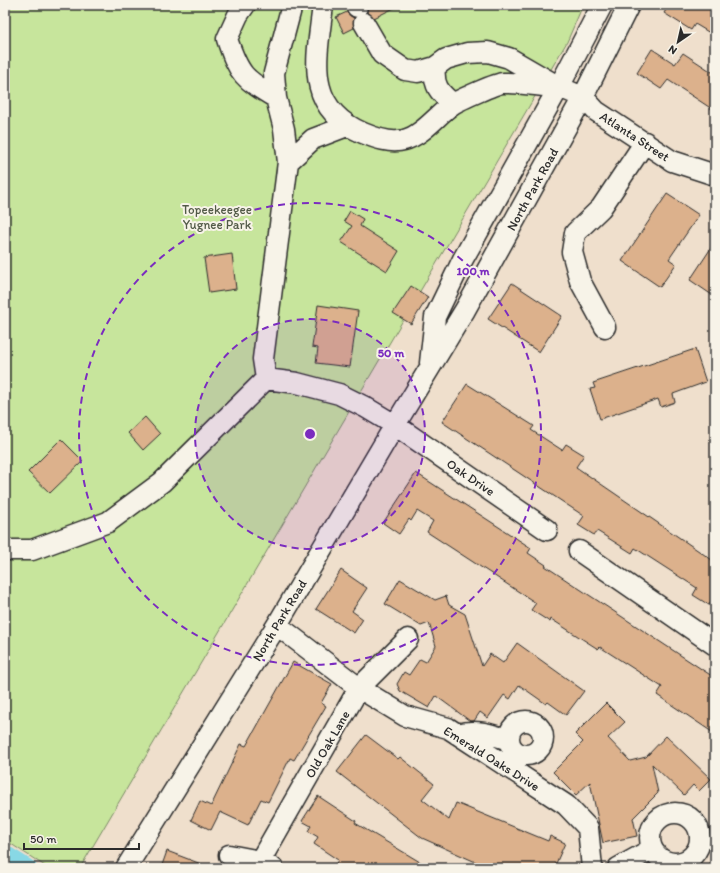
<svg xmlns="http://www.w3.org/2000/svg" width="720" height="873" viewBox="0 0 720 873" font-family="Itim,sans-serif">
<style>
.green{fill:#c7e59c;stroke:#798864}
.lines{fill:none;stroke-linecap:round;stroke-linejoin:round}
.canal{stroke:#88d8e5;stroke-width:16}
.building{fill:#dcb18c;stroke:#2b2b2b}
.minor-casing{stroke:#2b2b2b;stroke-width:23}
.minor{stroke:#f7f3e8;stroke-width:20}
.ring{fill:none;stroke:#7b2cbf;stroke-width:2;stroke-dasharray:7 5}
.labels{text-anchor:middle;stroke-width:4;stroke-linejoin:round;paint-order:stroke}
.street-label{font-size:13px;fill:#2b2b2b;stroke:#f7f3e8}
.park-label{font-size:13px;fill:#525a47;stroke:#f7f3e8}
.centre{fill:#7b2cbf;stroke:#f7f3e8;stroke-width:2}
.ring-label{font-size:12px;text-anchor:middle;font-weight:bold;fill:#7b2cbf;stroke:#f7f3e8;stroke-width:4;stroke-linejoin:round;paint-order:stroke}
</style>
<rect width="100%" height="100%" fill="#efdfcc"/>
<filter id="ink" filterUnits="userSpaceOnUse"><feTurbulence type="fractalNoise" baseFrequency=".025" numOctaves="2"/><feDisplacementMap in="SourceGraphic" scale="8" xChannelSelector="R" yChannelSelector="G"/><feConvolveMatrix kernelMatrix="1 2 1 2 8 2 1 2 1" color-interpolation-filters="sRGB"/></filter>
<g filter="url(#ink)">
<path class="green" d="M5,5h578l-16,37 -487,826h-32l-43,-28z"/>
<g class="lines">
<path class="canal" d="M5,853l24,15"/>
</g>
<path class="building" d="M368,5h32l-26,13 -7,-6z
M669,5h46v31l-20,-12 -4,6 -27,-17z
M347,12l7,6v10l-10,5 -8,-16z
M652,49l23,15 8,-11 32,21v37l-47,-31 -7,9 -24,-16z
M667,194l32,21 -30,44 7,5 -16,23 -38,-26z
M350,211l13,8 -3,7 39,25 -12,20 -46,-29 11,-16 -8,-5z
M715,242v55l-25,-17z
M232,254l4,35 -27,4 -5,-35z
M512,283l50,33 -23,36 -51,-33z
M411,286l17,11 -17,27 -18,-11z
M318,305l40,6 -8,56 -34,-4 2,-15 -6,-1z
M695,349l11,33 -33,12 2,8 -14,5 -3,-8 -58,20 -10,-30 5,-1 -2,-5z
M467,384l67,42 -3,4 31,20 4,-6 18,11 -8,12 139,95v33l-6,10 -16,-10 4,-7 -62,-40 -3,5 -35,-22 -3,4 -16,-10 6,-9 -142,-94z
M145,417l15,17 -17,16 -15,-17z
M61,439l22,22 -33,32 -22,-21z
M416,473l115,75 -3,5 18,12 -1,1 170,112v56l-58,-39 5,-8 -62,-40 -2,2 -47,-30 -1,3 -19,-12 5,-7 -109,-71 6,-11 -16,-10 -6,10 -2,-2 -10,15 -16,-11z
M341,570l26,18 -15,23 11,8 -9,14 -38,-24z
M400,579l35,21 11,-4 3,9 16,9 17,52 8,-12 13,9 14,-20 67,48 -18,24 -18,-13 -2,2 -27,-19 -9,14 -6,-4 -16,23 -8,-6 -6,9h-4l-34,-25 -7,12 -29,-17 -3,-7 7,-12 5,3 11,-16 6,3 10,-16 -7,-23 -8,3 -36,-22z
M293,662l39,22 -11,19 5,3 -32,54 -4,-2 -22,44 -7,-3 -13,26 -28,-13 -9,18 -20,-10 9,-19 11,5 30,-62 5,2z
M606,703l19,19 -17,16 22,23 16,-4 20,-21 45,43 -12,12 -6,-6 -9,10 -32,-31 6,29 -25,25 4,18 -34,7 -13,-61 -14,13 -23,-23 30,-30 -8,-8z
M366,735l32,24 2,-2 34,27 -12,15 27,21 7,-17 92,38 2,-5 15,7 -11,25h-65l-67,-30 -85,-66z
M318,796l38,25 -1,2 75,45h-97l5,-8 -24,-16 4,-7 -10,-6 3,-5 -9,-5z
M167,851l42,16 -1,1h-47z"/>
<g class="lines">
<g class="minor-casing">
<path id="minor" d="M245,5l-7,10 -11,24c12,36 17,40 49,59
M323,5c-6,53 -20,102 40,128 12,5 28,11 41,7 18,-4 34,-26 49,-36 6,-4 44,-21 50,-21 17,-1 35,3 52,4
M357,5v2
M364,23l18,31 23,16 13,2 17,-5 11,-8 21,-6 21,-1 21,6 50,29 24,10 13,14 76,50 43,14
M435,67c-2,19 4,25 18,37
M288,162l25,-23 34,-13
M605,327l-25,-46 -8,-29 3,-19 26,-25 44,-66
M430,363l5,-46 28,-58 96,-172 43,-82
M266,379l31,4 42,11 26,13 30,18 152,105
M5,550h27l76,-28 54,-40 104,-103 -3,-20 25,-197 -4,-33 -8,-31 -2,-25 18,-68
M579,551l136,94
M277,625l82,63 46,28 43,12 118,77 22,23 4,40
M509 738a17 17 0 1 1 34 0a17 17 0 1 1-34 0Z
M457,734c19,-5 34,0 52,6
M650 838a25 25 0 1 1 50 0a25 25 0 1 1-50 0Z
M229,855l31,6 13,7
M260,861l99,-173 49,-49
M126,868l151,-243 118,-200 70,-115 118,-213 46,-92
M618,868l34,-19"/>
</g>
<use href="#minor" class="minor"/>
</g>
</g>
<circle cx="310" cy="434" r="115" fill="#7b2cbf" fill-opacity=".12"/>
<g class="ring">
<circle cx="310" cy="434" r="115"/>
<circle cx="310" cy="434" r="231"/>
</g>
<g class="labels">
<g class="street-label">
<text transform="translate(635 136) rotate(33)" y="5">Atlanta Street</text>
<text transform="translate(532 189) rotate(-61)" y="5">North Park Road</text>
<text transform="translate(471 477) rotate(34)" y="5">Oak Drive</text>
<text transform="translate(279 620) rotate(-59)" y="5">North Park Road</text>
<text transform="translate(327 744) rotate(-60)" y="5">Old Oak Lane</text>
<text transform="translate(492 758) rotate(32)" y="5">Emerald Oaks Drive</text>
</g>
<g class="park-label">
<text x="217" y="214">Topeekeegee<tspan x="217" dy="15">Yugnee Park</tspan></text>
</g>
</g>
<circle cx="310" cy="434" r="6" class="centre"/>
<g class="ring-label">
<text x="473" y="275">100 m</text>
<text x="391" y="357">50 m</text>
</g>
<rect width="720" height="873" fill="none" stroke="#f7f3e8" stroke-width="20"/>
<rect x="10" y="10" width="700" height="853" fill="none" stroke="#2b2b2b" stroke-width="1.5" filter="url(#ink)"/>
<g transform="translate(678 42) rotate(214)" stroke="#f7f3e8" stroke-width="3" paint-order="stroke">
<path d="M0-3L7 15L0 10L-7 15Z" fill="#2b2b2b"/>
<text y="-6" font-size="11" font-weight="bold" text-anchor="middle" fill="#2b2b2b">N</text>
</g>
<path d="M24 843v6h115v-6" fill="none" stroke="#2b2b2b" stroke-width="2"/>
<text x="30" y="843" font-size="12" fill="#2b2b2b" stroke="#f7f3e8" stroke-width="3" paint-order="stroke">50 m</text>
</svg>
